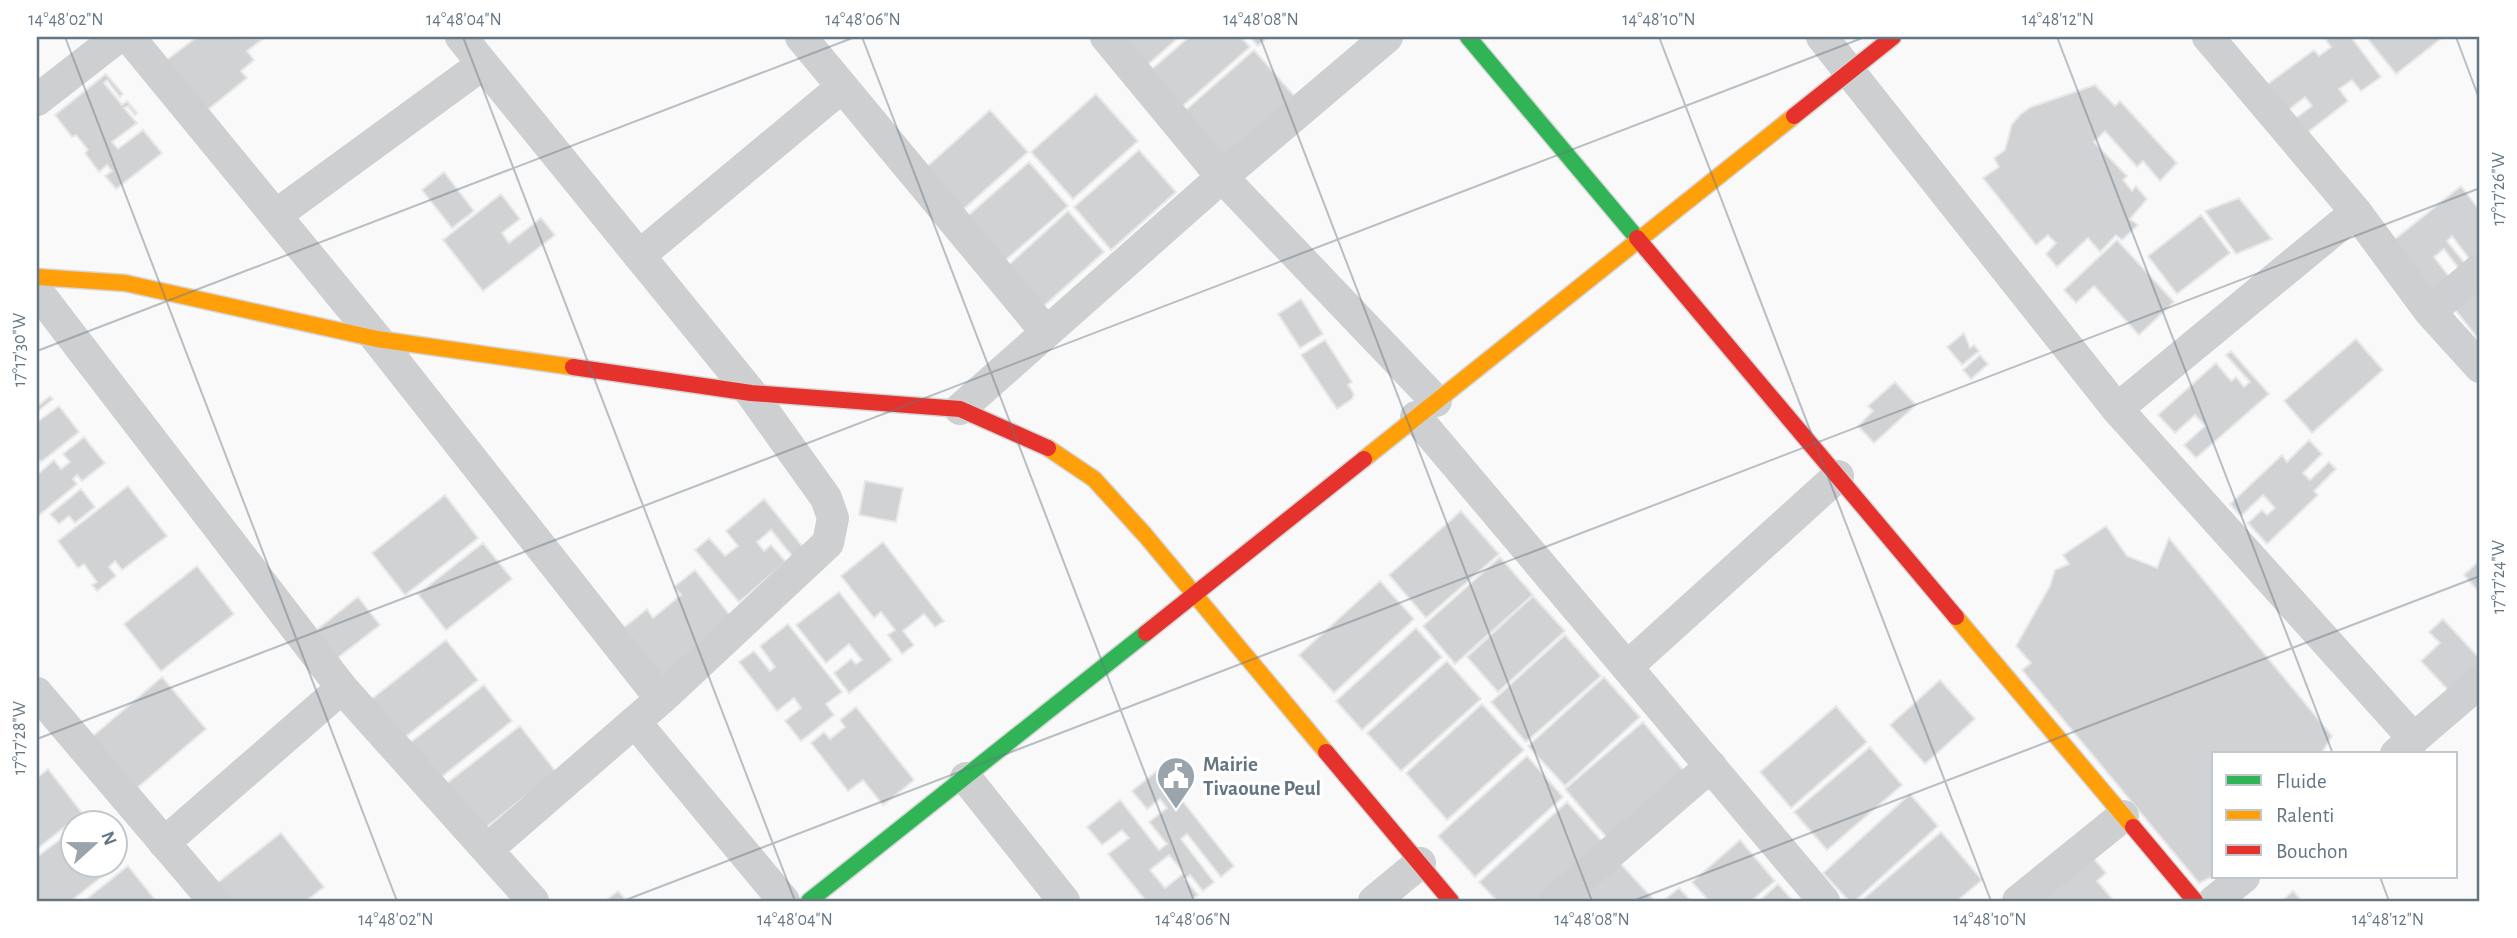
<svg xmlns="http://www.w3.org/2000/svg" width="2517" height="938" viewBox="0 0 2517 938" font-family="'Alegreya Sans',sans-serif">
<style>
.building{fill:#d0d2d3;stroke:#e8e8e8;stroke-width:2;fill-rule:evenodd}
.lines{fill:none;stroke-linecap:round;stroke-linejoin:round}
.fast-casing{stroke:#d5d6d7;stroke-width:19}
.slow-casing{stroke:#d5d6d7;stroke-width:19}
.jam-casing{stroke:#d5d6d7;stroke-width:19}
.street{stroke:#cecfd0;stroke-width:32}
.fast{stroke:#30b455;stroke-width:16}
.slow{stroke:#ff9f0a;stroke-width:16}
.jam{stroke:#e5322d;stroke-width:16}
.ticks{fill:none;stroke:#657683;stroke-width:2;stroke-opacity:0.45}
.labels{text-anchor:middle;stroke-width:7;stroke-linejoin:round;paint-order:stroke}
.poi-label{font-size:21px;font-weight:bold;fill:#657683;stroke:#fff;text-anchor:start}
.neatline{fill:none;stroke:#657683;stroke-width:2.5}
.ticks-label{font-size:18px;text-anchor:middle;fill:#657683}
</style>
<rect width="100%" height="100%" fill="#f9f9f9"/>
<path class="building" d="M197,37l66,2 -16,12 7,9 -13,11 6,7 -47,38 -40,-51z
M1116,37h63l-35,31z
M1189,37h52l9,10 -73,64 -32,-36z
M1250,37h18l-10,9z
M2330,37h21l30,40 -20,14 -9,-11 -13,9 9,12 -49,38 -12,-14 25,-19 -7,-9 -24,19 -20,-27 53,-39 5,6 12,-9 -5,-7z
M2366,37h77l-47,37z
M1254,50l42,48 -73,65 -43,-48z
M106,74l17,20 -3,3 -13,-17 -3,3 18,22 5,-4 10,12 -2,2 -7,-9 -4,2 13,15 -25,19 6,7 25,-19 19,23 -46,36 -11,-13 7,-5 -5,-6 -8,7 -14,-19 3,-3 -12,-15 -4,2 -17,-22z
M2095,85l20,21 5,-5 57,62 -17,18 -17,-20 -6,6 -32,-36 -11,11 33,34 -4,4 9,11 4,-5 11,13 -17,20 8,6 -16,15 -6,-5 -16,17 -12,-14 -31,29 -11,-13 10,-11 -8,-8 -12,10 -53,-67 16,-11 -5,-9 11,-8 7,-26 9,-10 10,-7z
M1096,94l42,47 -65,58 -42,-47z
M990,110l38,42 -70,62 -37,-42z
M1139,150l37,42 -65,58 -37,-43z
M1029,162l39,44 -67,58 -39,-43z
M444,172l30,39 -22,17 -30,-38z
M2461,186l19,25v43l-9,7 -19,-25 -5,5 19,24 -6,5 -16,-21 -10,8 16,21 -21,17 -40,-51z
M501,194l19,25 -18,14 7,10 32,-25 14,17 -72,56 -40,-51z
M2239,198l33,41 -36,15 -31,-43z
M1068,211l36,41 -67,60 -36,-40z
M2201,215l29,38 -53,41 -29,-38z
M2117,240l57,62 -35,33 -45,-49 -18,17 -12,-13z
M2476,289l4,6v46l-26,-33z
M1301,299l22,35 -23,14 -22,-34z
M1964,333l6,15 4,-3 5,6 -17,14 -15,-18z
M2356,339l27,31 -71,63 -28,-32z
M1325,340l27,42 -4,3 6,9 -2,5 -15,10 -36,-54z
M2231,351l38,43 -73,64 -12,-13 21,-19 -10,-11 -20,18 -17,-18 58,-52 15,18 5,-4 8,10 6,-5 -24,-27z
M1980,355l8,9 -17,15 -8,-9z
M1895,382l21,23 -42,38 -16,-17 15,-15 -5,-5z
M50,396l3,3 -16,13v-5z
M59,406l20,26 -38,30 -4,-5v-35z
M84,437l21,26 -23,18 -5,-6 -4,4 4,5 -40,33v-42l17,-15 7,9 9,-7 -7,-8z
M2309,440l13,14 -19,19 7,7 19,-18 7,7 -22,22 4,4 -51,49 -19,-21 14,-13 5,5 8,-7 -12,-13 -22,21 -11,-12 52,-49 5,7z
M865,481l38,7 -7,34 -37,-7z
M128,486l39,50 -45,34 -7,-9 -6,6 7,9 -19,15 -5,-6 5,-3 -13,-18 -6,4 -20,-27z
M81,489l14,18 -20,16 -6,-7 -10,8 -9,-10z
M445,495l33,43 -73,57 -33,-42z
M764,499l40,49 -11,9 -22,-27 -14,12 7,9 7,-6 15,17 -47,40 -44,-52 14,-12 16,18 13,-10 -12,-15z
M1461,511l38,43 -73,64 -37,-43z
M2106,526l21,30 30,12 12,-30 163,198 -11,18h-107v122l-15,7 -177,-213 9,-7 -15,-17 34,-60 5,-16 14,-6 -6,-9z
M883,542l61,79 -9,6 -11,-13 -21,17 11,14 -12,9 -14,-19 7,-5 -14,-18 -7,6 -33,-42z
M483,543l29,36 -66,51 -28,-36z
M1500,557l33,38 -78,69 -32,-38z
M2480,560v33l-16,-18z
M197,566l37,48 -73,57 -37,-47z
M695,570l40,52 -73,59 -41,-51 26,-21 6,9 28,-23 -7,-8z
M1380,581l34,38 -80,74 -35,-38z
M839,592l53,68 -43,33 -15,-20 17,-14 5,5 6,-4 -13,-16 -23,19 -30,-38z
M1533,596l32,35 -67,61 -31,-35z
M358,597l22,28 -44,34 -22,-27z
M2443,619l37,40v5l-30,28 -29,-31 19,-18 -11,-11z
M788,624l54,68 -16,12 8,11 -33,26 -16,-20 16,-13 -7,-10 -17,13 -38,-49 15,-11 16,20 5,-4 -15,-21z
M1416,628l26,29 -80,73 -26,-29z
M1565,635l36,41 -75,66 -35,-40z
M446,640l32,40 -79,62 -31,-40z
M1447,661l34,38 -80,72 -34,-38z
M162,677l44,52 -69,59 -44,-52z
M1604,677l36,40 -75,69 -37,-40z
M1940,680l35,39 -50,45 -35,-39z
M484,685l28,36 -77,61 -29,-36z
M1482,704l42,46 -77,70 -41,-47z
M1836,706l31,36 -76,66 -31,-36z
M856,707l58,73 -31,25 -20,-25 -15,11 -37,-48 13,-11 6,7 15,-12 -5,-7z
M1643,722l41,49 -77,67 -42,-49z
M520,726l36,46 -77,61 -37,-46z
M1870,747l32,38 -75,65 -33,-38z
M1527,756l36,41 -88,80 -37,-41z
M48,769l34,44 -45,36v-71z
M1158,770l76,96 -13,11 -34,-43 -6,5 33,43 -11,9 -13,-16 -5,4 13,16 -8,6h-44l-38,-47 21,-16 -7,-8 -20,15 -15,-18 33,-27 39,50 8,-6 -18,-22 18,-14 -7,-9 -13,10 -15,-18zM1169,855l15,18 -19,15 -15,-18z
M1910,794l28,32 -83,75h-6l-26,-28z
M1567,802l40,45 -59,54h-51l-18,-19z
M74,829v35h42v-14l7,10 -52,41h-34v-44z
M1941,832l41,48 -25,21h-96z
M281,833l43,54 -18,14h-83l-11,-14z
M1740,840l35,41 -24,20h-42l-17,-19z
M2090,854l16,19 -9,8 17,20h-78z
M1617,860l38,41h-83z
M128,866l28,35h-72z
M1778,884l15,17h-34z
M1679,888l12,13h-28z
M618,891l9,10h-22z
M2293,891l9,10h-20z"/>
<g class="lines">
<g class="fast-casing">
<path id="fast" d="M1468,37l169,201
M809,901l337,-268"/>
</g>
<g class="slow-casing">
<path id="slow" d="M37,277l88,6 252,56 196,28
M1048,448l46,31 51,56 181,217
M1364,459l430,-343
M1956,617l177,210"/>
</g>
<g class="jam-casing">
<path id="jam" d="M1794,116l99,-79
M1637,238l319,379
M573,367l178,26 209,16 88,39
M1146,633l218,-174
M1326,752l125,149
M2133,827l62,74"/>
</g>
<path class="street" d="M129,37l248,302 284,360
M461,37l290,356 75,105 7,20 -5,25 -167,156 -173,150
M801,37l245,295
M1106,37l116,140 214,224
M1822,37l295,372 297,330
M2208,37l148,175 74,100 50,55
M37,100l81,-63
M276,215l207,-151
M639,256l203,-169
M37,291l305,397 191,213
M2430,312l50,-43
M960,409l262,-232 165,-140
M2117,409l239,-197
M1416,417l408,484
M1627,667l211,-191
M37,693l177,208
M635,722l149,179
M2396,754l84,-72
M966,778l98,123
M164,843l178,-155
M1374,901l46,-38
M1555,901l156,-135
M2018,901l105,-85
M2214,901l30,-24"/>
<use href="#fast" class="fast"/>
<use href="#slow" class="slow"/>
<use href="#jam" class="jam"/>
</g>
<path class="ticks" d="M65,37l332,864M463,37l332,864M862,37l332,864M1260,37l332,864M1659,37l332,864M2057,37l276,717M2456,37l24,64M37,351l818,-314M37,739l1828,-702M2380,877l9,24M623,901l1857,-713M1633,901l847,-325"/>
<defs>
<g id="civic-pin" transform="scale(2.0125)"><path d="M0 17L-7.5 6A9.5 9.5 0 1 1 7.5 6Z" fill="#99a4ac" stroke="#fff"/><path d="M-.6-6.5H3V-4.5H.6V-3L4-1V1h2V6H-6V1h2V-1L-.6-3ZM-1.2 2.5V6h2.4V2.5Z" fill="#fff"/></g>
</defs>
<g fill-rule="evenodd">
<use href="#civic-pin" x="1176" y="776"/>
</g>
<g class="labels">
<g class="poi-label">
<text x="1203" y="771">Mairie<tspan x="1203" dy="24">Tivaoune Peul</tspan></text>
</g>
</g>
<rect width="2517" height="938" fill="none" stroke="#ffffff" stroke-width="77"/>
<rect x="2212" y="752" width="245" height="126" fill="#ffffff" stroke="#c1c8cd" stroke-width="2"/>
<rect x="2226" y="775" width="35" height="10" fill="#30b455" stroke="#c1c8cd" stroke-width="2"/>
<text x="2276" y="788" font-size="21" fill="#657683">Fluide</text>
<rect x="2226" y="810" width="35" height="10" fill="#ff9f0a" stroke="#c1c8cd" stroke-width="2"/>
<text x="2276" y="822" font-size="21" fill="#657683">Ralenti</text>
<rect x="2226" y="845" width="35" height="10" fill="#e5322d" stroke="#c1c8cd" stroke-width="2"/>
<text x="2276" y="858" font-size="21" fill="#657683">Bouchon</text>
<g transform="translate(94 844) rotate(69)"><circle r="33" fill="#ffffff" stroke="#c1c8cd" stroke-width="2"/>
<path d="M0-5L12 26L0 18L-12 26Z" fill="#99a4ac"/>
<text y="-10" font-size="19" font-weight="bold" text-anchor="middle" fill="#657683">N</text>
</g>
<rect x="38" y="38" width="2440" height="862" class="neatline"/>
<g class="ticks-label">
<text x="66" y="25">14°48'02"N</text>
<text x="464" y="25">14°48'04"N</text>
<text x="863" y="25">14°48'06"N</text>
<text x="1261" y="25">14°48'08"N</text>
<text x="1659" y="25">14°48'10"N</text>
<text x="2058" y="25">14°48'12"N</text>
<text transform="translate(2498 189) rotate(-90)" y="6">17°17'26"W</text>
<text transform="translate(19 350) rotate(-90)" y="6">17°17'30"W</text>
<text transform="translate(2498 577) rotate(-90)" y="6">17°17'24"W</text>
<text transform="translate(19 738) rotate(-90)" y="6">17°17'28"W</text>
<text x="396" y="925">14°48'02"N</text>
<text x="795" y="925">14°48'04"N</text>
<text x="1193" y="925">14°48'06"N</text>
<text x="1592" y="925">14°48'08"N</text>
<text x="1990" y="925">14°48'10"N</text>
<text x="2388" y="925">14°48'12"N</text>
</g>
</svg>
